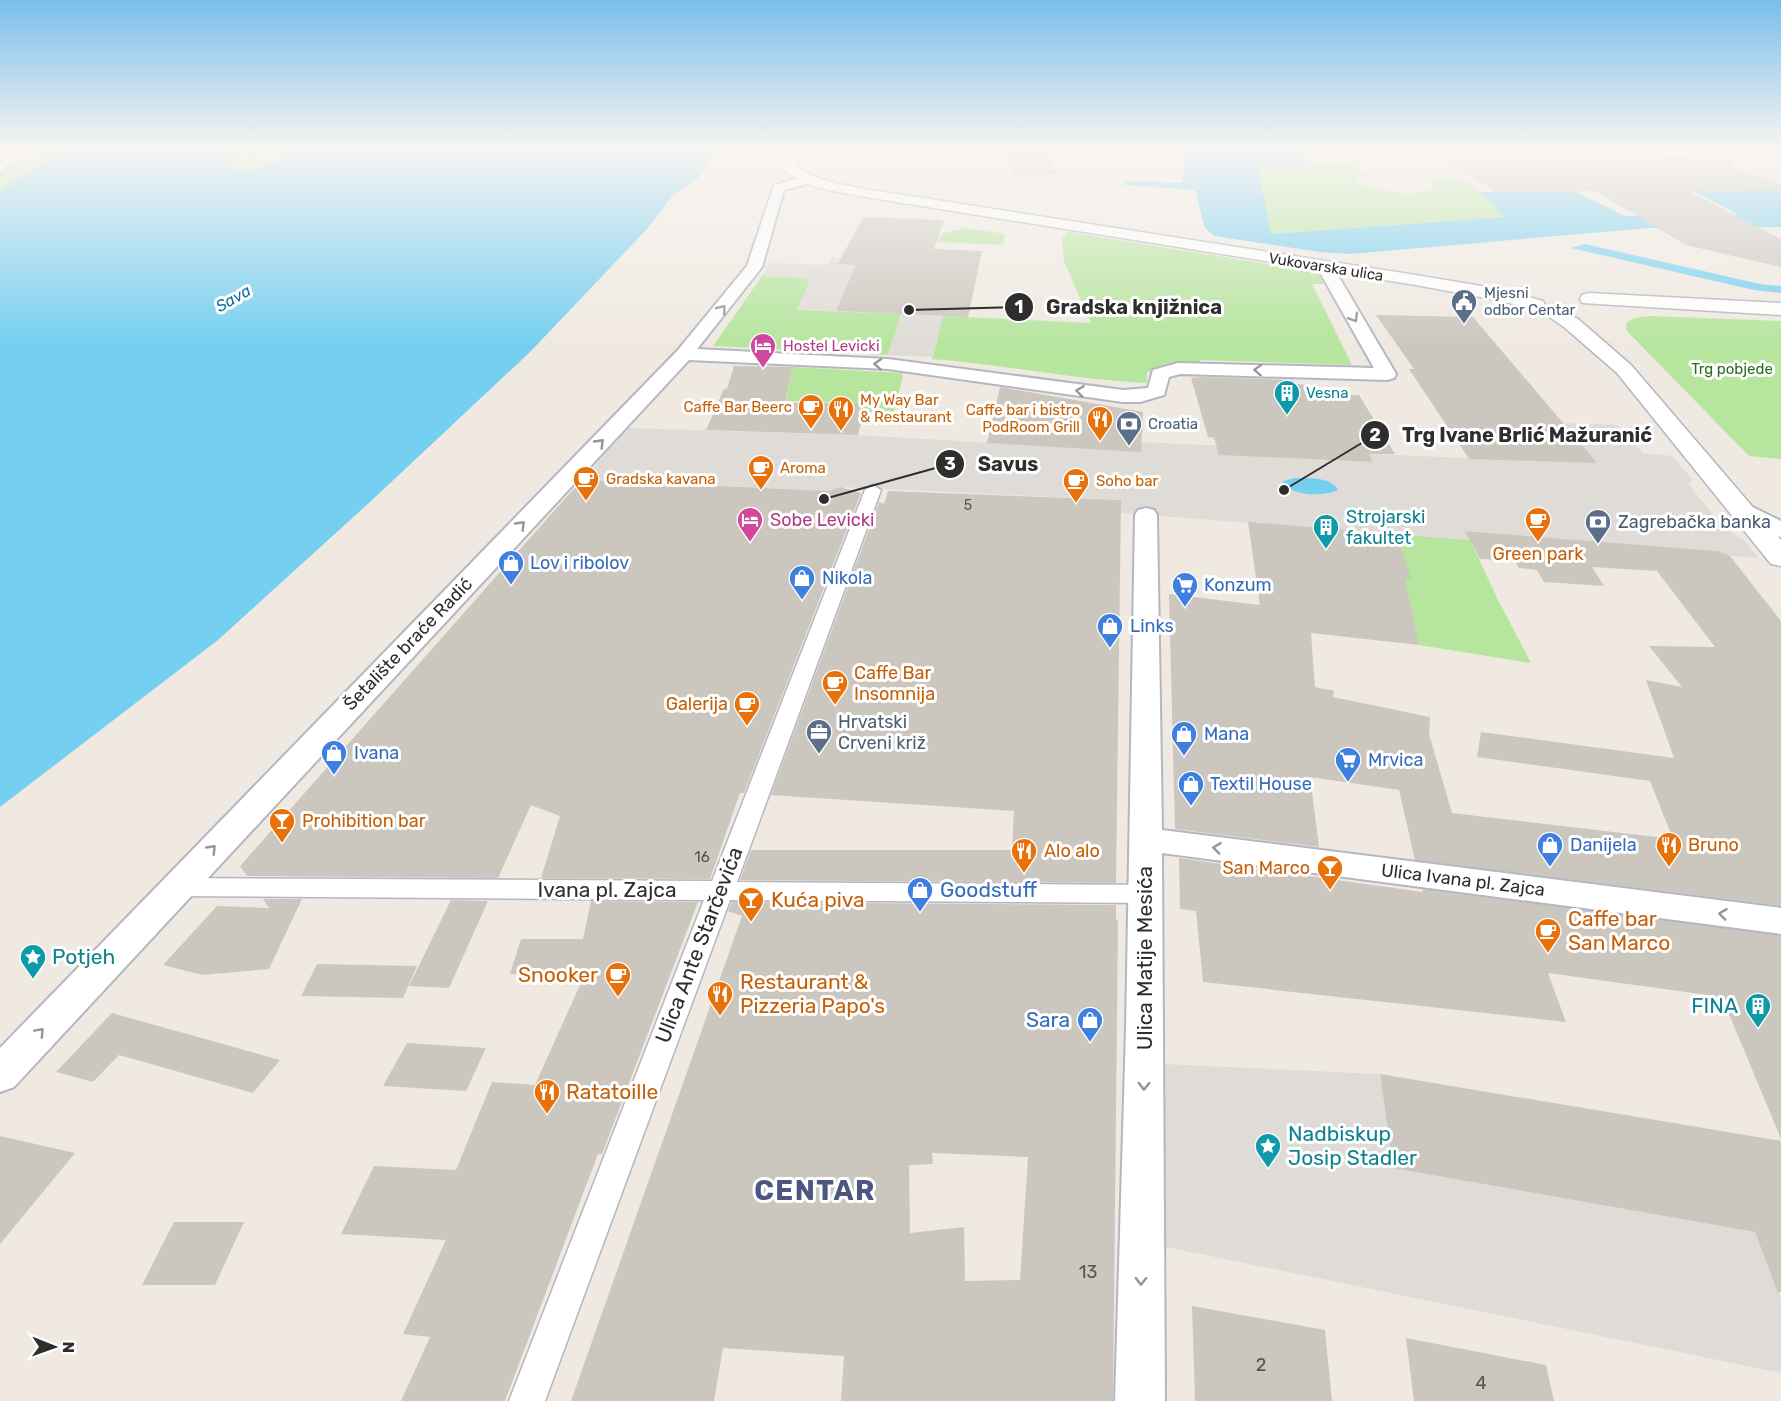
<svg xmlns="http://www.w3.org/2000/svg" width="1781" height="1401" viewBox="0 0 1781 1401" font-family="Rubik,sans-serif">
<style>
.green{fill:#b6e59e}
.plaza{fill:#dfdcd8}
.water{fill:#75cff0}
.building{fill:#cbc7bf;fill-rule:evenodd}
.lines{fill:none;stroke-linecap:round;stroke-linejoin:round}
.pedestrian-casing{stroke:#b4b7c1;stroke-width:3}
.minor-casing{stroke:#b4b7c1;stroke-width:4}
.secondary-casing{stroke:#b4b7c1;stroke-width:3}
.pedestrian{fill:#fff;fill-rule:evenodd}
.minor{fill:#fff;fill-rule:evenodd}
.secondary{fill:#fff;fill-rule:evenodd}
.oneway{stroke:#969696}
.labels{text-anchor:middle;stroke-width:6;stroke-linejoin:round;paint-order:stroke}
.far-number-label{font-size:14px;fill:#555452}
.far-street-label{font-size:15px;fill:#2e2e2e;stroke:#fff}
.far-service-label{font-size:15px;fill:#4e5e75;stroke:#fff;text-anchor:start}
.far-hotel-label{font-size:15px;fill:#b23c85;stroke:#fff;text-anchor:start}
.far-park-label{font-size:15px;fill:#2c6e1b;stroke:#fff}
.far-culture-label{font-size:15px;fill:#0d838f;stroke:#fff;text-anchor:start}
.far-food-label{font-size:15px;fill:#c56008;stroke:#fff;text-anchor:start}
.number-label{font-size:15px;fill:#555452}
.far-water-label{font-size:16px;font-style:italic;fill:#0d6fa3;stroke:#fff}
.culture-label{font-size:18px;fill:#0d838f;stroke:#fff;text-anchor:start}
.hotel-label{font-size:18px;fill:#b23c85;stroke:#fff;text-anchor:start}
.service-label{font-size:18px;fill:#4e5e75;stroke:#fff;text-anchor:start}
.food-label{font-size:18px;fill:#c56008;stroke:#fff;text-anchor:start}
.shop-label{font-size:18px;fill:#366cbe;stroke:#fff;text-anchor:start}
.street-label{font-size:18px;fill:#2e2e2e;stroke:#fff}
.near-number-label{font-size:18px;fill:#555452}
.near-street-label{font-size:21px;fill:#2e2e2e;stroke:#fff}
.near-shop-label{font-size:21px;fill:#366cbe;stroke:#fff;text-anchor:start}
.near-food-label{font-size:21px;fill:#c56008;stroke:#fff;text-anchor:start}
.near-culture-label{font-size:21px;fill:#0d838f;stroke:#fff;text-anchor:start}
.near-district-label{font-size:28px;font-weight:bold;letter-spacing:1.5px;fill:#4d5680;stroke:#fff}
.leader{fill:none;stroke:#2e2e2e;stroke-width:2}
.callout-dot{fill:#2e2e2e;stroke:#fff;stroke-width:2}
.mark-label{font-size:18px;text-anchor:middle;font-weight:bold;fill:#fff}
.callout-label{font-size:20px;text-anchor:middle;font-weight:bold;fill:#2e2e2e;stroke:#fff;stroke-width:6;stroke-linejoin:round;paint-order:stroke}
</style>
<rect width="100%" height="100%" fill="#efe9e1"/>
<path class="green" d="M41,149h22l-63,42v-16z
M234,149h65c-17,8 -48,29 -66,18l-1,-15z
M1397,149h256l9,4 -255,3z
M1351,163l21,12 -19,5 3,4c25,6 50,13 75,6l3,-11 27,-1 20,14 23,25 -233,17 -15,-70z
M966,228l39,6 -2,11 -65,-3 3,-8z
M1068,232l250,40 7,12h-13l40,81 -152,-5 -1,5 -31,1 -21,6v11c-73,-3 -144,-19 -216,-24l2,-2 10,-41 148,7 -27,-62 -2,-22z
M762,276l43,2 5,3 -13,29 104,4 -13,41 -175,-9z
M1650,316l131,5v138l-32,-3 -123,-126 1,-8 7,-4z
M793,367l109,6 1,3 -9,36h-34l-1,-9 -73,-2z
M1396,534l74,6 28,60 33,63 -112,-18 -5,-22 -22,-45 18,1z"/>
<path class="plaza" d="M831,257l11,1 -3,6 88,4 -85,29 -6,14 -39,-1 13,-29 -5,-3 -43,-2 8,-13 57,2z
M901,314l42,2 -10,41 -45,-2z
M1563,423l54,2 26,28 29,3 21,24 -4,3 1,3 33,41 20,12 16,19 -29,-2 -12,-5 -251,-20 3,9 -349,-27v-13l-281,-13 -11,4 -234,-11 -14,2 46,-54 231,7 271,16 12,-9 62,3h13l3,10 153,7 -3,-8 227,9z
M1164,1064l216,10 13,94 362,64 26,68v73l-615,-126z"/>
<path class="water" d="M63,149h171l-2,3 1,15c18,11 49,-10 66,-18h421l-23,30 -24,16 -25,33 -119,125 -159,149 -152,138 -218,167v-616z
M1184,149h115l15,15 -57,1 14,69 233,-17 -23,-25 93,-1 51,25 114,-1 -46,-24 88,-1v37l-132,1 -299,26 -30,-2 -106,-16 -9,-8 -10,-38 -73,-5 4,-4 57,2z
M1585,244l175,40 21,2v7l-27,-3 -183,-42z
M1295,478c13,0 37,-1 43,12 -15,7 -43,6 -56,-6l2,-3z"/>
<path class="building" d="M1003,148h42l11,26 -43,1z
M1738,154l-8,12 51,18v6l-93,1 93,48v28l-95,-22 -91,-54 -99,1 -53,-34z
M863,217l81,3 -10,29 48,2 -14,66 -132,-6 20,-46 -18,-1z
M1376,315l97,2 124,146 -128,-4 -60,-90h5z
M734,366l59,1 -8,36h74l2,19 -3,13 -152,-5 18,-41h3z
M1201,377l92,3 3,4 12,1 4,9 47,1 36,59h-26l4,8 -154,-7 -5,-17 -6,-1 -17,-59z
M1000,387l143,25 -2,40 -154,-9z
M587,480l242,11 11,-4 21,6 -117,300h-4l-30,86 -169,-1 19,-62 -29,-11 -33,73 -251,-2 -7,-10 329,-372 12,-12z
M888,491l233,9 -5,383 -376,-3 11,-30h261l2,-39 -243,-16 108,-293 5,2z
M1248,522l148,12 15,45h-6l14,66 -108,-12 4,54 19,4 -1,6 97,20 -1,17 23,79 221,26 -23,-58 -173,-24 4,-25 193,26 -28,-78 36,7 -33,-41 66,1 -58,-76 -65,-4 12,19 -60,-4 -7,-12 -18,-2 -4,-7 -35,-2 -15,-28 253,20 12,5 51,65v285l-366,-46 -16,-70 -89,-13 9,70 -144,-18 -6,-235 91,11z
M1179,858l244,34 -1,-3 359,47v203l-59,-142 -174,-24 18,49 -363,-40 -7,-71 -16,-2z
M263,899h39l-33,70 -67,6 -39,-10 54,-59 52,2z
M451,900l37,1 -39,87 -40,-2z
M591,901l107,1 -96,252h-4l-93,247h-104l29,-64 -27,-3 43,-94 -105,-6 33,-68 82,4 36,-88 43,3 50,-111h-75l11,-35h62z
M732,902l384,3v14l2,2 -5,480h-272l3,-45 -121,-8 -9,53h-143l171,-485 -14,-5zM932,1153l96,4 -8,123 -55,1 -1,-54 -54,6 -1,-68 24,-1z
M317,964l100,2 -14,32 -102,-2z
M112,1013l168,47 -27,33 -134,-38 -26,27 -37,-10z
M407,1043l79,5 -20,43 -83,-5z
M1380,1074l401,67v151l-3,1 -23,-61 -362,-64z
M0,1136l75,17 -75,91z
M174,1222h70l-29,63h-73z
M1192,1306l133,24 7,71h-137z
M1406,1338l140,27 8,36h-140z"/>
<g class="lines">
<g class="pedestrian-casing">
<path id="pedestrian" d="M873,485l8,5 -144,392 408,3 9,2 4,7 -4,7 -9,2 -415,-3 -185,501h-36l195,-501 -528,-4 -9,-2 -4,-7 4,-7 9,-2 536,3 153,-391z"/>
</g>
<g class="minor-casing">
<path id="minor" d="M22,149h13l-35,23v-9z
M810,175l4,1 2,3 -2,3 -30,8 -22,77 -65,82 191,10 235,31 25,-2 5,-18 25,-7 196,5 -57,-101 8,-5 8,5 63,107 -2,4 -7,2 -207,-6 -11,3 -5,18 -24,7h-17l-235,-33 -199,-9 -675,727 -14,5v-44l678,-698 69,-84 27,-81z
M1740,501l41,20v16l-8,-2 -41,-22 -3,-5 3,-5z
M1146,508l8,2 3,5 5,315 619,78v26l-619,-81 3,548h-50l11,-372 9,-514 3,-5z"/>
</g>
<g class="secondary-casing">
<path id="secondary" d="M777,149h12c6,30 44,33 70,39l557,87 89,15 38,11 2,4 -2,4 -7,2 -34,-10 -86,-16 -557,-89c-27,-6 -83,-11 -82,-47z
M1589,293l192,10v12l-199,-12 -2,-4 2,-4z
M1552,306l26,13 53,46 150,175v26l-10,-2 -154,-191 -53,-46 -22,-15 3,-4z"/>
</g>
<use href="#pedestrian" class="pedestrian"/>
<use href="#minor" class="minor"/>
<use href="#secondary" class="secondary"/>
</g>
<defs><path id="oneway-chevron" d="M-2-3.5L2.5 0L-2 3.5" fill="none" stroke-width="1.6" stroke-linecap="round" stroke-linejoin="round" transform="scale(1.5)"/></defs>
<g class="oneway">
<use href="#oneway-chevron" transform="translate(722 309) rotate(-52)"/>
<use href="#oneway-chevron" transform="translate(1354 318) rotate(59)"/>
<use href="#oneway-chevron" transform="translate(878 364) rotate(-177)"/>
<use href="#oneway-chevron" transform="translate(1258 370) rotate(-178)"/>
<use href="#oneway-chevron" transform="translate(1080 391) rotate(-172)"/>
<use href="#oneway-chevron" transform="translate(600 443) rotate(-46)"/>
<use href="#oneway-chevron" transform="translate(521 525) rotate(-46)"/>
<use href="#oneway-chevron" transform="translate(1217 848) rotate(-173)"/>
<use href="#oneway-chevron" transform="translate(212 849) rotate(-46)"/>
<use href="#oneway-chevron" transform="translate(1723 914) rotate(-173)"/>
<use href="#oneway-chevron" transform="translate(40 1032) rotate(-47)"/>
<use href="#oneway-chevron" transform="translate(1144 1086) rotate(91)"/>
<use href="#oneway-chevron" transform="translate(1141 1281) rotate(91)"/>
</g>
<linearGradient id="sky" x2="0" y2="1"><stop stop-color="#7abfeb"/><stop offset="0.43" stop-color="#f8f5f2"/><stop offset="1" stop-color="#f8f5f2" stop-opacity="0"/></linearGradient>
<rect width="1781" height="345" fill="url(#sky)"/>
<defs>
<g id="civic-pin" transform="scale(1.35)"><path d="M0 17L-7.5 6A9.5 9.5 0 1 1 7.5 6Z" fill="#5c6f8a" stroke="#fff"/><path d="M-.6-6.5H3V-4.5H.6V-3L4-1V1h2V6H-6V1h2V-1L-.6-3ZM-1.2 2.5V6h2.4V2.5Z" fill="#fff"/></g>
<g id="hotel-pin" transform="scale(1.35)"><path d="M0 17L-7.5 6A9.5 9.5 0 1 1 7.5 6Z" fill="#d1479c" stroke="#fff"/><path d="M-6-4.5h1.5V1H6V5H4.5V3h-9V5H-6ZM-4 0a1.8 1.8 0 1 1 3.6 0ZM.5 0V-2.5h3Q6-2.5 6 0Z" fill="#fff"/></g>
<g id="building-pin" transform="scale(1.35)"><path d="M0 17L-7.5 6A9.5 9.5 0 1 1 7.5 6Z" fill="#0f9aa8" stroke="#fff"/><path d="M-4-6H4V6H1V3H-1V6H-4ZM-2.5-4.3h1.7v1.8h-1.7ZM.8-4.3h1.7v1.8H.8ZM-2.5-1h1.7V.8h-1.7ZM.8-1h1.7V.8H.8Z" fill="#fff"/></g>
<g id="cafe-pin" transform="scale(1.35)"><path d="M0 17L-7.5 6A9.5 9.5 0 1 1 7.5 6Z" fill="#e8710a" stroke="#fff"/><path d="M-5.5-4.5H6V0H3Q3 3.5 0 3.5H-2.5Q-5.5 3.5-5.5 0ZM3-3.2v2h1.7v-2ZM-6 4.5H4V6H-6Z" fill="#fff"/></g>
<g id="restaurant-pin" transform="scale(1.35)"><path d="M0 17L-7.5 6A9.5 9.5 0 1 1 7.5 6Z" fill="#e8710a" stroke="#fff"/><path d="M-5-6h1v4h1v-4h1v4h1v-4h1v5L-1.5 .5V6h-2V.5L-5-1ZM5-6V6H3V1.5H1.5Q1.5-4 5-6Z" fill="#fff"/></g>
<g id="bank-pin" transform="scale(1.35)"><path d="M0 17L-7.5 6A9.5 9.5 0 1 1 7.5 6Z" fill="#5c6f8a" stroke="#fff"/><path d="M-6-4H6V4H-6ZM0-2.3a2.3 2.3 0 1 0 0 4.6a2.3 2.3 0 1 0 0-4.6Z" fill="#fff"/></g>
<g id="shop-pin" transform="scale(1.35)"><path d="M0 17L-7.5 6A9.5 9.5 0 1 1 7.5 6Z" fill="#3f7fe0" stroke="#fff"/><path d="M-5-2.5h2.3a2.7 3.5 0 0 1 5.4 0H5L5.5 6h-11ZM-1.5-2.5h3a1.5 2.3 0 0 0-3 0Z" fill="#fff"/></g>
<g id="supermarket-pin" transform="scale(1.35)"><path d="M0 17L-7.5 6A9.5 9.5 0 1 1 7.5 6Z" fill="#3f7fe0" stroke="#fff"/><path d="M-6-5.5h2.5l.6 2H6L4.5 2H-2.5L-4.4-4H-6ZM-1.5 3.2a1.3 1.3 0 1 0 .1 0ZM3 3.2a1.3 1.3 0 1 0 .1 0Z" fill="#fff"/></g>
<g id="office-pin" transform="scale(1.35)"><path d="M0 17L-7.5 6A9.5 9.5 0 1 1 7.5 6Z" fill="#5c6f8a" stroke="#fff"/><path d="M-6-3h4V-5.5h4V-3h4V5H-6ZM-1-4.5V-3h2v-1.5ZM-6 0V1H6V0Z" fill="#fff"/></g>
<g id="bar-pin" transform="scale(1.35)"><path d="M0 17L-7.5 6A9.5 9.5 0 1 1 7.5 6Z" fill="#e8710a" stroke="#fff"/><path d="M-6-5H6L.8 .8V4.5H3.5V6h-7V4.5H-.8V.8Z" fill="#fff"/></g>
<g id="sight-pin" transform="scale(1.35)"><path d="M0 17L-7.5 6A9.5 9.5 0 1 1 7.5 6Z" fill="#0f9aa8" stroke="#fff"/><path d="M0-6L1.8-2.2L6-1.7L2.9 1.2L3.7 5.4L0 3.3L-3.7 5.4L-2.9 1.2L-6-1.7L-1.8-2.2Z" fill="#fff"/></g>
</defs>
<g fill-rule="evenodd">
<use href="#civic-pin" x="1464" y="302"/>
<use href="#hotel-pin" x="763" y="346"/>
<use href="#building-pin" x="1287" y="393"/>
<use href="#cafe-pin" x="811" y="407"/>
<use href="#restaurant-pin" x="841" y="409"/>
<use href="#restaurant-pin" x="1100" y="419"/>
<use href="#bank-pin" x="1129" y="424"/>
<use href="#cafe-pin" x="761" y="468"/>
<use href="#cafe-pin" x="586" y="479"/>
<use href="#cafe-pin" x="1076" y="481"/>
<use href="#hotel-pin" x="750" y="520"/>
<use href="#cafe-pin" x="1538" y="520"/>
<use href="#bank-pin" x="1598" y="522"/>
<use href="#building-pin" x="1326" y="527"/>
<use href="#shop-pin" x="511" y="563"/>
<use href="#shop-pin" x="802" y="578"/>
<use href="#supermarket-pin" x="1185" y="585"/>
<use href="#shop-pin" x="1110" y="626"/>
<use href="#cafe-pin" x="835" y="683"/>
<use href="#cafe-pin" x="747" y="704"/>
<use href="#office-pin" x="819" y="732"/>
<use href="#shop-pin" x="1184" y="734"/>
<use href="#shop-pin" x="334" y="753"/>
<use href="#supermarket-pin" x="1348" y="760"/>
<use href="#shop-pin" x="1191" y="784"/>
<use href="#bar-pin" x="282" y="821"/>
<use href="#shop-pin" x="1550" y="845"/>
<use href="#restaurant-pin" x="1669" y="845"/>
<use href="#restaurant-pin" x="1024" y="851"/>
<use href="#bar-pin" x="1330" y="868"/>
<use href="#shop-pin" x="920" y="890"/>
<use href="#bar-pin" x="751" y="900"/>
<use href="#cafe-pin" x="1548" y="931"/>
<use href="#sight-pin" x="33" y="957"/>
<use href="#cafe-pin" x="618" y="975"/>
<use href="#restaurant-pin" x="720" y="994"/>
<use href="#building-pin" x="1758" y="1006"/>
<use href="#shop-pin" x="1090" y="1020"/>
<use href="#restaurant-pin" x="547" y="1092"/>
<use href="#sight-pin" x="1268" y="1146"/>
</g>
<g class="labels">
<g class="far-number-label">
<text x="968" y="510">5</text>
</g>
<g class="far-street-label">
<text transform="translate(1326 267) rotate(9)" y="5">Vukovarska ulica</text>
</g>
<g class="far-service-label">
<text x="1484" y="298">Mjesni<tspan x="1484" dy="17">odbor Centar</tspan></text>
<text x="1148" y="429">Croatia</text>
</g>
<g class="far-hotel-label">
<text x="783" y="351">Hostel Levicki</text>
</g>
<g class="far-park-label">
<text x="1732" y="374">Trg pobjede</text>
</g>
<g class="far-culture-label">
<text x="1306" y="398">Vesna</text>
</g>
<g class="far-food-label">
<text x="860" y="405">My Way Bar<tspan x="860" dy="17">&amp; Restaurant</tspan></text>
<text x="792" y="412" text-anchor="end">Caffe Bar Beerc</text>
<text x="1080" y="415" text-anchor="end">Caffe bar i bistro<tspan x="1080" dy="17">PodRoom Grill</tspan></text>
<text x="780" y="473">Aroma</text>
<text x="606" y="484">Gradska kavana</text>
<text x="1096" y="486">Soho bar</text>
</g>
<g class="number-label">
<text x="702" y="862">16</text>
</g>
<g class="far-water-label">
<text transform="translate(233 298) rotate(-30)" y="6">Sava</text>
</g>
<g class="culture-label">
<text x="1346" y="523">Strojarski<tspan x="1346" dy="21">fakultet</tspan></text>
</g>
<g class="hotel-label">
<text x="770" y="526">Sobe Levicki</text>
</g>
<g class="service-label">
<text x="1618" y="528">Zagrebačka banka</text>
<text x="838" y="728">Hrvatski<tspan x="838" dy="21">Crveni križ</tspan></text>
</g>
<g class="food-label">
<text x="1538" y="560" text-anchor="middle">Green park</text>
<text x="854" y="679">Caffe Bar<tspan x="854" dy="21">Insomnija</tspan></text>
<text x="728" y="710" text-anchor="end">Galerija</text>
<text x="302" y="827">Prohibition bar</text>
<text x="1688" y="851">Bruno</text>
<text x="1044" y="857">Alo alo</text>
<text x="1310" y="874" text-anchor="end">San Marco</text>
</g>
<g class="shop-label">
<text x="530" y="569">Lov i ribolov</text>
<text x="822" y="584">Nikola</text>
<text x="1204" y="591">Konzum</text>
<text x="1130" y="632">Links</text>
<text x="1204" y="740">Mana</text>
<text x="354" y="759">Ivana</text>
<text x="1368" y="766">Mrvica</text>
<text x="1210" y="790">Textil House</text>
<text x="1570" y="851">Danijela</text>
</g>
<g class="street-label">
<text transform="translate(408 644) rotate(-46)" y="6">Šetalište braće Radić</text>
<text transform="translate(1463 880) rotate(7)" y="6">Ulica Ivana pl. Zajca</text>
</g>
<g class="near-number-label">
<text x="1088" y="1278">13</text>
<text x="1261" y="1371">2</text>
<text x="1481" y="1389">4</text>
</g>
<g class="near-street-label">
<text x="607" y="897">Ivana pl. Zajca</text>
<text transform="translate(699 945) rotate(-69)" y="7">Ulica Ante Starčevića</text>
<text transform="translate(1145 958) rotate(-90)" y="7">Ulica Matije Mesića</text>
</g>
<g class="near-shop-label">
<text x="940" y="897">Goodstuff</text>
<text x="1070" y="1027" text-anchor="end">Sara</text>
</g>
<g class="near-food-label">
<text x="771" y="907">Kuća piva</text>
<text x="1568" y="926">Caffe bar<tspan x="1568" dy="24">San Marco</tspan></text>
<text x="598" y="982" text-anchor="end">Snooker</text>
<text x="740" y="989">Restaurant &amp;<tspan x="740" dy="24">Pizzeria Papo's</tspan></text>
<text x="566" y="1099">Ratatoille</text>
</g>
<g class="near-culture-label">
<text x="52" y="964">Potjeh</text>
<text x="1738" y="1013" text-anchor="end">FINA</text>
<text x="1288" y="1141">Nadbiskup<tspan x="1288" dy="24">Josip Stadler</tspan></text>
</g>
<g class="near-district-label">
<text x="815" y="1200">CENTAR</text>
</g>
</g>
<path class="leader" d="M909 310L1019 307M1284 490L1375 435M824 499L950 464"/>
<g class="callout-dot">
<circle cx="909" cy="310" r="6"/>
<circle cx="1284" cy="490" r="6"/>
<circle cx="824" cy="499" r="6"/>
<circle cx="1019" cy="307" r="15"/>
<circle cx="1375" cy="435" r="15"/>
<circle cx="950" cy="464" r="15"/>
</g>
<g class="mark-label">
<text x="1019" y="313">1</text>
<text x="1375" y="441">2</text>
<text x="950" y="470">3</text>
</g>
<g class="callout-label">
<text x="1134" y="314">Gradska knjižnica</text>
<text x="1527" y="442">Trg Ivane Brlić Mažuranić</text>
<text x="1008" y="471">Savus</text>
</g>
<g transform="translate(54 1347) rotate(91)" stroke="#ffffff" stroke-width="4.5" paint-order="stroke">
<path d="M0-4.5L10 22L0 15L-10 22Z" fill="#2e2e2e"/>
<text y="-9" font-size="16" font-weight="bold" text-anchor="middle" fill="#2e2e2e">N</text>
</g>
</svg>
